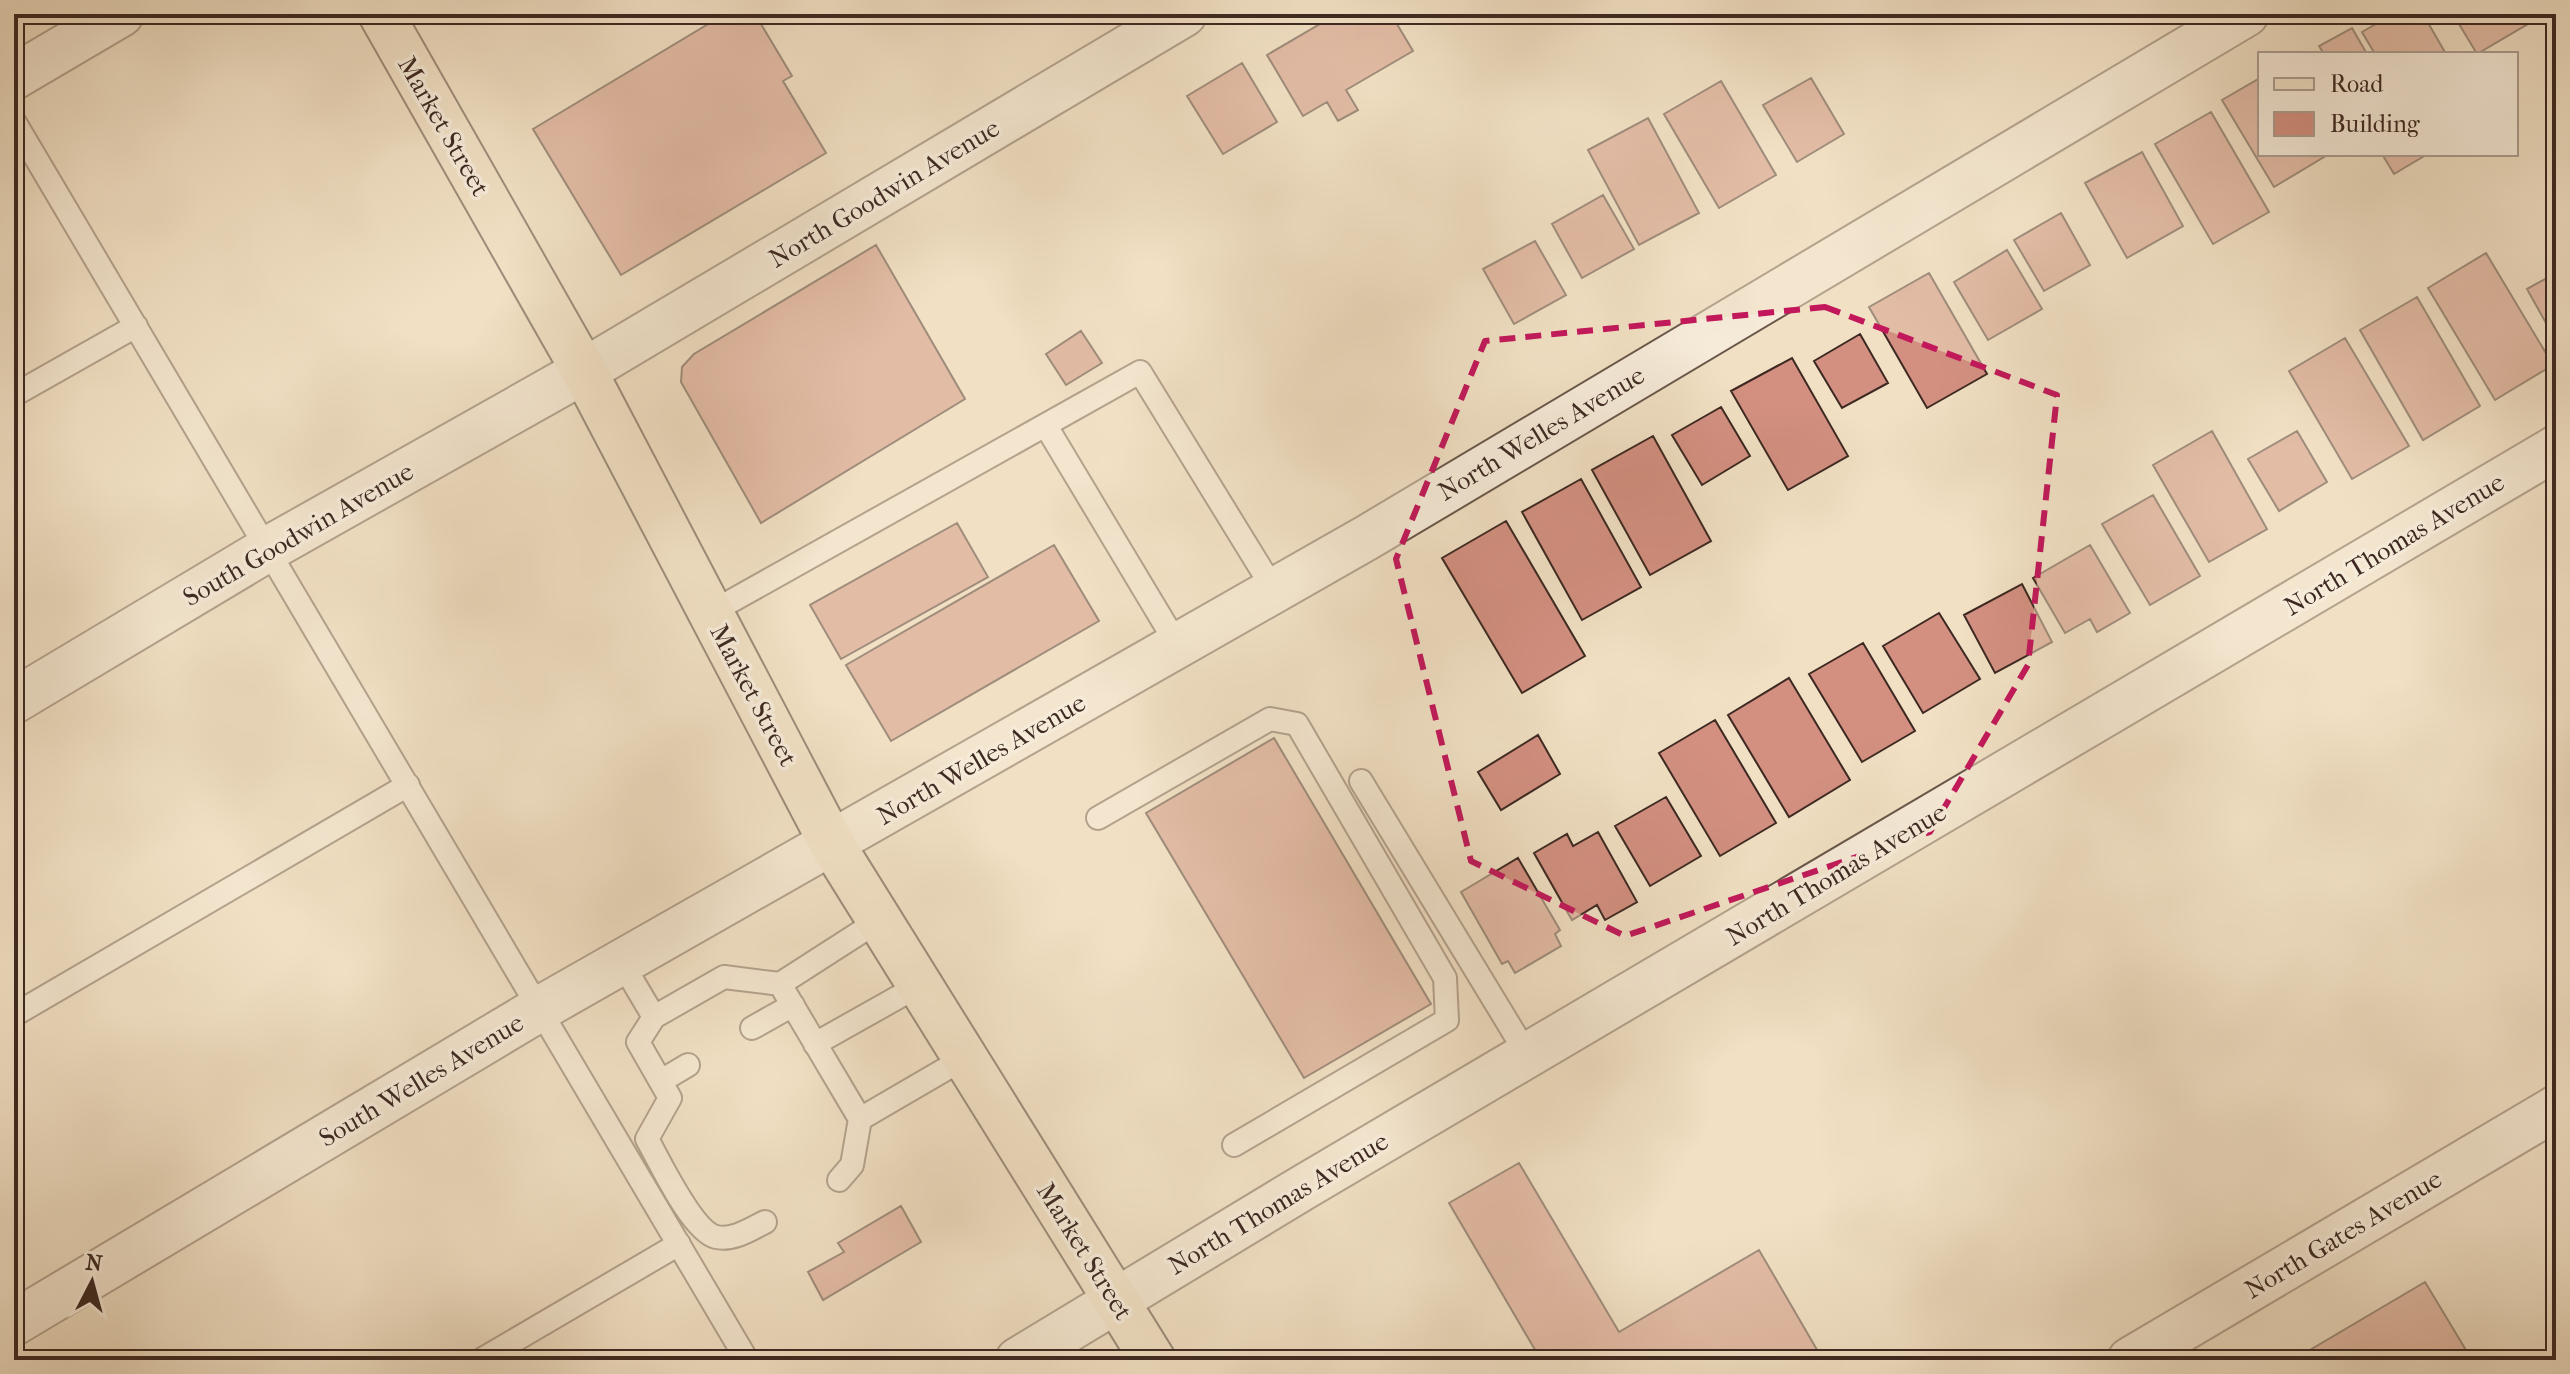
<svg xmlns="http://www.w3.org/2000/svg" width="2570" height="1374" viewBox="0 0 2570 1374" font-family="'IM FELL French Canon',serif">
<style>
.building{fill:#d39081;stroke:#3d2922;stroke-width:2}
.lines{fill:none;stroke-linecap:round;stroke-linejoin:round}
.lane-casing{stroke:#6a574a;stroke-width:26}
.street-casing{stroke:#6a574a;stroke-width:48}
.primary-casing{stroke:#3d2922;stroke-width:48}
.lane{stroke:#f6ebd9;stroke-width:22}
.street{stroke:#f6ebd9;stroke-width:44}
.primary{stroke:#f1e0c4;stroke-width:44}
.marked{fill:none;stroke:#c2185b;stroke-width:6;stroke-dasharray:16 10;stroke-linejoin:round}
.labels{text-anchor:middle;stroke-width:7;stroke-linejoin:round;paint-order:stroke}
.street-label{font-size:26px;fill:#3d2922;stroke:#f6ebd9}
</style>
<rect width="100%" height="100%" fill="#f1e0c4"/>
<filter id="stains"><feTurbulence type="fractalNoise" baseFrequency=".0025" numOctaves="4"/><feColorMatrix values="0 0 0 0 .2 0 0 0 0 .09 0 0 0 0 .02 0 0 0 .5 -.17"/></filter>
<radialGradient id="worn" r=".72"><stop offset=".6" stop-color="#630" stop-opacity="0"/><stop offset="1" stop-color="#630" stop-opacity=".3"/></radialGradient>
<path class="building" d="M725,14h30l37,62 -9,5 43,72 -205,122 -88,-146z
M1337,14h54l22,37 -67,39 12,20 -20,11 -11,-19 -24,14 -36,-61z
M2393,14h30l23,40h-71l-13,-22z
M2453,14h92l-68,40z
M2352,28l15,26h-43l-5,-8z
M1242,63l35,59 -54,32 -36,-58z
M1811,78l33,56 -47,28 -34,-57z
M2260,78v76h69l-55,33 -52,-87z
M1721,81l55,94 -57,33 -55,-94z
M2211,112l58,100 -56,32 -58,-100z
M1648,118l51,95 -60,32 -51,-95z
M2142,152l41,74 -56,32 -42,-75z
M2382,154h44v1l-32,19z
M1603,195l31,54 -52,29 -30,-54z
M2061,213l29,52 -46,26 -30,-51z
M1535,241l31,54 -52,29 -31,-55z
M876,245l89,154 -204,124 -80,-141 1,-15 12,-13z
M2007,250l35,59 -54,31 -34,-58z
M2486,253l67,112 -58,35 -67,-112z
M1929,273l58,101 -60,34 -58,-101z
M2556,273v68l-29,-52z
M2417,297l63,109 -57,34 -63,-110z
M1081,331l21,32 -36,22 -20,-31z
M1860,334l28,49 -46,25 -28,-47z
M2345,338l64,108 -57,33 -63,-108z
M1792,358l56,98 -60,34 -57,-99z
M1721,407l29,49 -48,29 -30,-50z
M2212,431l55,98 -58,33 -56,-97z
M2297,431l30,51 -48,29 -31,-52z
M1653,436l58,105 -61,34 -58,-105z
M1581,479l60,108 -59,33 -60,-108z
M2153,495l47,81 -50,29 -48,-81z
M1506,521l79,135 -63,37 -80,-135z
M957,523l31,54 -147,82 -31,-54z
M1054,545l45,76 -208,120 -45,-76z
M2090,545l40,68 -33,19 -7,-13 -25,14 -32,-55z
M2022,584l30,58 -57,31 -31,-58z
M1939,613l41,66 -57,34 -40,-67z
M1863,643l52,88 -53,31 -53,-88z
M1789,678l61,102 -61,37 -61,-102z
M1715,720l61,103 -56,33 -61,-103z
M1538,735l22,39 -59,36 -23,-38z
M1274,738l157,266 -127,74 -158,-265z
M1666,797l35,59 -51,30 -35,-60z
M1598,832l39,70 -32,18 -8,-15 -25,15 -38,-67 33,-19 6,12z
M1518,858l42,72 -5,4 6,12 -46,27 -7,-12 -6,3 -41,-72z
M1519,1163l100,169 140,-82 64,110h-282l-92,-157z
M901,1206l20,36 -98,58 -15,-28 36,-20 -6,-9z
M2425,1282l47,78h-179z"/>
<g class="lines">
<g class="lane-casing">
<path id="lane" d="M14,121l733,1239
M14,395l122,-69
M1046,426l132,220
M710,613l430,-241 134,218
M1361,781l167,275
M1098,818l172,-99 27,5 148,254 2,42 -213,125
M622,963l32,54 70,-40 56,7 80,135 103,-60
M780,984l98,-63
M14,1015l394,-230
M654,1017l-16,25 32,56 -23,41c13,23 45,92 69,98 17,4 35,-8 49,-15
M752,1028l41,-23
M815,1044l103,-58
M661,1081l27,-16
M839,1180l13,-15 8,-46
M481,1360l198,-116"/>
</g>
<g class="street-casing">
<path id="street" d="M14,77l107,-63
M14,701l254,-152 316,-178 600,-357
M14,1323l527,-315 827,-471 878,-523
M1018,1360l286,-173 1252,-739
M2130,1360l426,-252"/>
</g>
<g class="primary-casing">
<path id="primary" d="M381,14l203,357 248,473 321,516"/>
</g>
<use href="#lane" class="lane"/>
<use href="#street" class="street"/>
<use href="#primary" class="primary"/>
</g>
<path d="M0 0H2570V1374H0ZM1825,307l232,88 -29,270 -98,167 -305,104 -154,-75 -75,-302 89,-218z" fill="#f1e0c4" fill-opacity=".55" fill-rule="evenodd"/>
<path class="marked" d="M1825,307l232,88 -29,270 -98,167 -305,104 -154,-75 -75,-302 89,-218z"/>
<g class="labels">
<g class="street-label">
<text transform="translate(444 126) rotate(60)" y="9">Market Street</text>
<text transform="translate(884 193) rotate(-31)" y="9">North Goodwin Avenue</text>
<text transform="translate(1541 433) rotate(-31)" y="9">North Welles Avenue</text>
<text transform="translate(298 534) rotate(-30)" y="9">South Goodwin Avenue</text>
<text transform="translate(2394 544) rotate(-31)" y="9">North Thomas Avenue</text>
<text transform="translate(754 695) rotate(62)" y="9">Market Street</text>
<text transform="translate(981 759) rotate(-30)" y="9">North Welles Avenue</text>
<text transform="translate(1836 874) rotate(-31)" y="9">North Thomas Avenue</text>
<text transform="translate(421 1080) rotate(-31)" y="9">South Welles Avenue</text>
<text transform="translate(1278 1203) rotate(-31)" y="9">North Thomas Avenue</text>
<text transform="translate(2343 1234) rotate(-31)" y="9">North Gates Avenue</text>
<text transform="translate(1085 1251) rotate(58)" y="9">Market Street</text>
</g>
</g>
<rect width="2570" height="1374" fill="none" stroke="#f1e0c4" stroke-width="48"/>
<rect x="16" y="16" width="2538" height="1342" fill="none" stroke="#3d2922" stroke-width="4"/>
<rect x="24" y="24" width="2522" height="1326" fill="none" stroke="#3d2922" stroke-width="2"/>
<rect x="2258" y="52" width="260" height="104" fill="#f6ebd9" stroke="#ac9d90" stroke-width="2"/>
<rect x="2274" y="78" width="40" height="12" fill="#f1e0c4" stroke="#ac9d90" stroke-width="2"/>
<text x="2330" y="92" font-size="24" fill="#3d2922">Road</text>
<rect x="2274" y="112" width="40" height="24" fill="#d39081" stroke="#ac9d90" stroke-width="2"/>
<text x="2330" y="132" font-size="24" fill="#3d2922">Building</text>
<g transform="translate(92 1282) rotate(6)" stroke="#f6ebd9" stroke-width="6" paint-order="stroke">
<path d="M0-6L14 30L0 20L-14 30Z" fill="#3d2922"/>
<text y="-12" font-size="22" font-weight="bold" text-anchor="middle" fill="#3d2922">N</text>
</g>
<rect width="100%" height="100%" filter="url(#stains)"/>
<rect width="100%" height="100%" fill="url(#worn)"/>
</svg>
